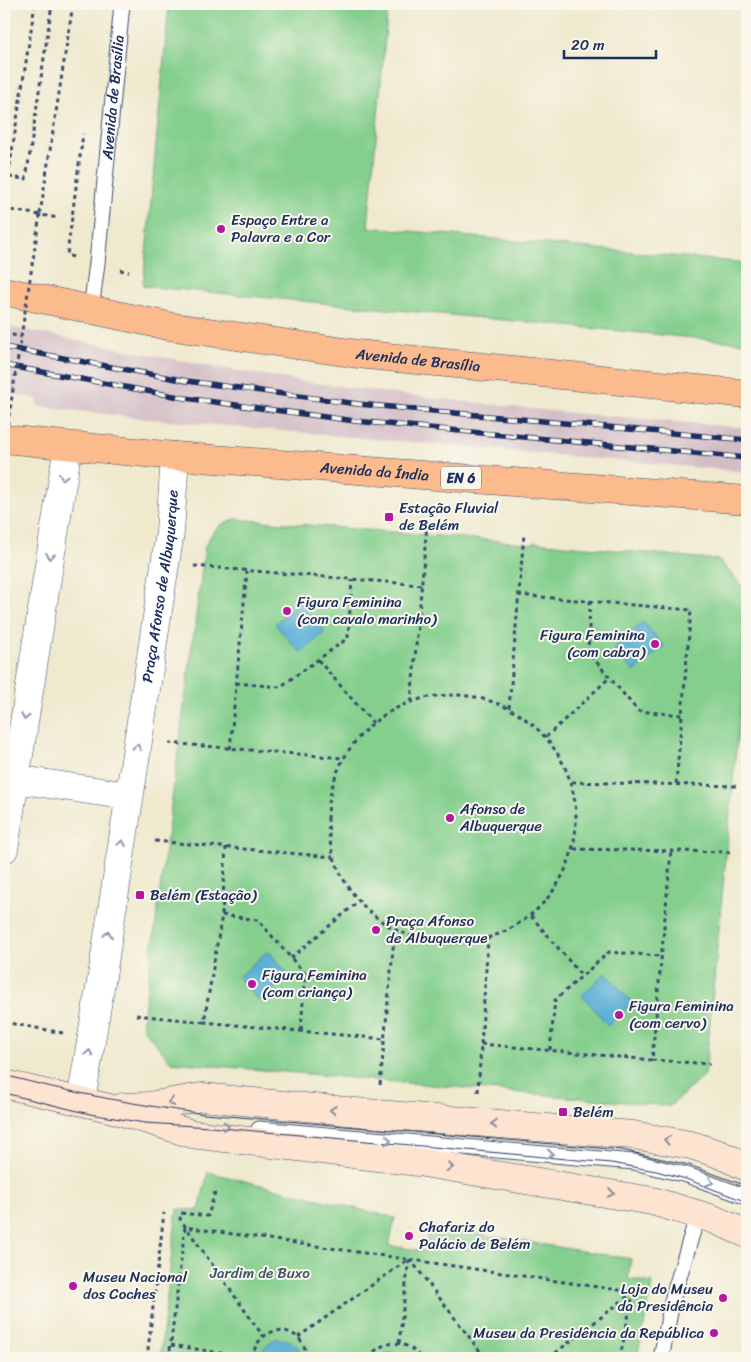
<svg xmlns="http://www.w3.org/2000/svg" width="751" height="1362" viewBox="0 0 751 1362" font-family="Sriracha,sans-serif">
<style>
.industrial{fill:#d2bdc6}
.green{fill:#84cf8d;stroke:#507f76}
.water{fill:#5cb0d8;stroke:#3c709b}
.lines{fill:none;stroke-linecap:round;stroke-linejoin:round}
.service-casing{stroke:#3b4b6f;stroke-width:17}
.minor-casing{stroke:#3b4b6f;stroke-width:29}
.secondary-casing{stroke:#3b4b6f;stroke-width:29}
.primary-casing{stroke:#3b4b6f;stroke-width:29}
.path{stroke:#3b4b6f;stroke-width:3;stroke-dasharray:4 4;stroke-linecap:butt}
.service{stroke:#fff;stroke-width:15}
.minor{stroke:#fff;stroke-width:28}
.secondary{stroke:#fde4d1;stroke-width:28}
.primary{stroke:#fbbb8d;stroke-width:28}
.tram{stroke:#1b2f5e;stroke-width:1}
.rail-casing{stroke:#1b2f5e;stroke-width:5.5}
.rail{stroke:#fbf7ec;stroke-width:4;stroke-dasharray:11;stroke-linecap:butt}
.path-bridge{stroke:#3b4b6f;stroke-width:3;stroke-dasharray:4 4;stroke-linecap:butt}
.oneway{stroke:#8d97ae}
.oneway2{stroke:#8c8a98}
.poi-dot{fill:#b5179e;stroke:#fbf7ec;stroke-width:2}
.labels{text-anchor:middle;stroke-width:4;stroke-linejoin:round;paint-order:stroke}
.shield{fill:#fbf7ec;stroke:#5e6b89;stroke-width:1}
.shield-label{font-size:14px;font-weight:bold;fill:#1b2f5e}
.street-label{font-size:15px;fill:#1b2f5e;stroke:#fbf7ec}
.poi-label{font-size:15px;fill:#1b2f5e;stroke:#fbf7ec;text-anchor:start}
.park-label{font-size:15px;fill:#35576a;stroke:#fbf7ec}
</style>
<rect width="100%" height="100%" fill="#fbf7ec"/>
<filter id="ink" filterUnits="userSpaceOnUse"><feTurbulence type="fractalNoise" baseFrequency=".02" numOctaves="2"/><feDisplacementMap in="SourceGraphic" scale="10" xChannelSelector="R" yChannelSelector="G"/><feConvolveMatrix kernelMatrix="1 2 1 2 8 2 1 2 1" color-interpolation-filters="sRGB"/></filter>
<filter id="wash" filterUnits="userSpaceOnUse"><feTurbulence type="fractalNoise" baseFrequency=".0096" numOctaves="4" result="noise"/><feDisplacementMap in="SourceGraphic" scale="20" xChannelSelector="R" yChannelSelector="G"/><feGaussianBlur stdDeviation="1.12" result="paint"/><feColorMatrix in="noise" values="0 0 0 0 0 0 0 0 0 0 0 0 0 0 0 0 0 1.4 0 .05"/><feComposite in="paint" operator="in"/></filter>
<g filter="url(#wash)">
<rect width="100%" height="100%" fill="#efe9ce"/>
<path class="industrial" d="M4,326l205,40 91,15 105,14 146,16 196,17v44l-599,-53 -111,-13 1,-7 -34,-7z"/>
<path class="green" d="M169,4h219l-20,223 379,36v80l-604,-57z
M236,519l298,25v-2l185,18 28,32v43l-42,440 -35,31 -499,-44 -29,-35 63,-480c6,-15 14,-24 31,-28z
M208,1172l187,46 -6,28 36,5 4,-25 202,33 -3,20 25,4 -16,75h-477l17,-149 22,1z"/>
<path class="water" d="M299,602l26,30 -24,21 -26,-29z
M643,622l21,24 -30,26 -21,-24z
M268,951l21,24 -30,26 -21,-24z
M606,973l26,30 -24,22 -26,-30z
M276,1339c15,0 23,5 26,19h-42c3,-10 7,-15 16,-19z
M389,1353h10l9,5h-29z"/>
</g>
<g filter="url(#ink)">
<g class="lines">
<g class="service-casing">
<g id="service">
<path id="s1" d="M91,310l6,-47 25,-259"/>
<path d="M259,1129l375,33 53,13 60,22"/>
<path d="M661,1358l12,-61 25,-83"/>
</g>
</g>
<g class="minor-casing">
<g id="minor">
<path d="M15,779l114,17"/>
<path d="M4,849l64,-403"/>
<path id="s2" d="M81,1101l21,-125 68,-444 5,-76"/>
</g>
</g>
<g class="secondary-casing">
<path id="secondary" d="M4,1084l105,24 83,26 226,28 234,39 61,18 34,15
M123,1107l25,-1 54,-9 175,17 256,21 58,10 28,9 28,13"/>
</g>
<g class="primary-casing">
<g id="primary">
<path id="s3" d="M4,291l164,35 190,28 389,40"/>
<path id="s4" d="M4,439l171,17 572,44"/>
</g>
</g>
<path class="path" d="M35,4l-27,173 18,2 26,-175
M4,209l55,9
M40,214l33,-210
M73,257l-6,-2 16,-121
M120,270l9,2
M4,333l17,4
M4,387l9,2
M4,505c6,9 8,19 0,27
M194,566l228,19
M518,595l173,15 -15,174
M590,601l-2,51 50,59 44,4
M318,660l55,63
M236,683l44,4 68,-49 4,-58
M328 819a124 124 0 1 1 248 0a124 124 0 1 1-248 0Z
M411,702l16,-177
M509,708l15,-174
M546,737l63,-59
M169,743l174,15
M230,749l17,-178
M572,782l164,4
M155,841l178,16
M226,847l-4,68 -18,107 180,17
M574,849l156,3
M222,915l36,5 47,54 -4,57
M531,916l51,60
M291,958l68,-57
M136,1015l68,7
M4,1022l59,11
M481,1044l171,16 19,-209
M550,1050l5,-50 54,-48 52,4
M652,1060l58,4
M380,1085l15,-156
M478,1092l10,-154
M746,1133l1,-11
M215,1192l-7,24 -27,-3 -1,6 83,117
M410,1259l75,99
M298,1337l111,-78
M399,1343l10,-84
M171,1345l80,13
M147,1358l17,-145
M169,1358l16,-131 448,65
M252,1358c7,-38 52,-35 55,0
M369,1358c12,-19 38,-20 51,0
M511,1358h3
M549,1358l83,-65
M620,1358l13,-65"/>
<use href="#service" class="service"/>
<use href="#minor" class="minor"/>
<use href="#secondary" class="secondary"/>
<use href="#primary" class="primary"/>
<path class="tram" d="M4,1075c66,18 134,30 201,39l417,36 67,15 58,21
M4,1093l86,21 55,9 65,4 401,36 45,8 30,8 61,23"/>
<g class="rail-casing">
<path id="rail" d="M4,347l183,34 171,23 389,36
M4,365l181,33 170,23 392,37"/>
</g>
<use href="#rail" class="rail"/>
<path class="path-bridge" d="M4,448l36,-234"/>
</g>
<defs><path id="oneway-chevron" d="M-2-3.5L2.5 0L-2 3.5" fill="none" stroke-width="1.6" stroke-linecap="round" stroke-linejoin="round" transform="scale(1.25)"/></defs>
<g class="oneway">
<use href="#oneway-chevron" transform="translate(63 477) rotate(99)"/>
<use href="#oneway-chevron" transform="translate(50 556) rotate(99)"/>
<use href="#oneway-chevron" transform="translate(25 717) rotate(99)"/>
<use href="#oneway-chevron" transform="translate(137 747) rotate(-81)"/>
<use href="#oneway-chevron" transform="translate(122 843) rotate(-81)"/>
<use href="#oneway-chevron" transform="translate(108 934) rotate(-81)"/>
<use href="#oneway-chevron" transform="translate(89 1053) rotate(-80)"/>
<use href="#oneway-chevron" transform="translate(226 1126) rotate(5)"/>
<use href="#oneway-chevron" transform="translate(388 1140) rotate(5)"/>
<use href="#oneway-chevron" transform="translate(550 1154) rotate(5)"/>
<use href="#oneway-chevron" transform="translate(710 1182) rotate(19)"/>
</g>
<g class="oneway2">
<use href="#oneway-chevron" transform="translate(171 1102) rotate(171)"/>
<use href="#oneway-chevron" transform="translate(333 1110) rotate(-175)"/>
<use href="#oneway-chevron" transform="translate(494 1124) rotate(-175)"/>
<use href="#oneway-chevron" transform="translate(667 1140) rotate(-169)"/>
<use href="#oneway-chevron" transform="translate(450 1167) rotate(9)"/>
<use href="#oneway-chevron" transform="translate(611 1193) rotate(10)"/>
</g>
</g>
<g class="poi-dot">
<circle cx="221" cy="229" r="5"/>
<rect x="384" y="512" width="10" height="10" rx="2.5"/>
<circle cx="287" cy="611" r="5"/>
<circle cx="655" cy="644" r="5"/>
<circle cx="450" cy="818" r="5"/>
<rect x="135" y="890" width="10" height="10" rx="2.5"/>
<circle cx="376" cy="930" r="5"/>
<circle cx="252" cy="984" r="5"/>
<circle cx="619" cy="1015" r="5"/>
<rect x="558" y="1107" width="10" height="10" rx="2.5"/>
<circle cx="409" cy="1236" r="5"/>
<circle cx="73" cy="1286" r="5"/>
<circle cx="723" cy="1298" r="5"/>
<circle cx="714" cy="1333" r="5"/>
</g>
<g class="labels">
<rect class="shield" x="441" y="466.5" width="40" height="23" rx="4"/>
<g class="shield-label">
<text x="461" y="483">EN 6</text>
</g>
<g class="street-label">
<text dy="5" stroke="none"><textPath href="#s1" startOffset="214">Avenida de Brasília</textPath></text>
<text dy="5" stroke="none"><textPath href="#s3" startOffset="420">Avenida de Brasília</textPath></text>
<text dy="5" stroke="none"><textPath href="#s4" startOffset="372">Avenida da Índia</textPath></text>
<text dy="5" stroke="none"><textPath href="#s2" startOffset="521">Praça Afonso de Albuquerque</textPath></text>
</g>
<g class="poi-label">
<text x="231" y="225">Espaço Entre a<tspan x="231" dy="17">Palavra e a Cor</tspan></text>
<text x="399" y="513">Estação Fluvial<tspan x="399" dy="17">de Belém</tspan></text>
<text x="297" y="607">Figura Feminina<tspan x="297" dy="17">(com cavalo marinho)</tspan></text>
<text x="645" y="640" text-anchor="end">Figura Feminina<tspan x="645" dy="17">(com cabra)</tspan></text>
<text x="460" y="814">Afonso de<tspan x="460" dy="17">Albuquerque</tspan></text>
<text x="150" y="900">Belém (Estação)</text>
<text x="386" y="926">Praça Afonso<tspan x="386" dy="17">de Albuquerque</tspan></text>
<text x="262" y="980">Figura Feminina<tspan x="262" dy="17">(com criança)</tspan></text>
<text x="629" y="1011">Figura Feminina<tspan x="629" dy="17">(com cervo)</tspan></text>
<text x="573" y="1117">Belém</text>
<text x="419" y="1232">Chafariz do<tspan x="419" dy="17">Palácio de Belém</tspan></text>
<text x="83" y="1282">Museu Nacional<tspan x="83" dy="17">dos Coches</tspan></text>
<text x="713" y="1294" text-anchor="end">Loja do Museu<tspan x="713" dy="17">da Presidência</tspan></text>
<text x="704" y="1338" text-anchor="end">Museu da Presidência da República</text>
</g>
<g class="park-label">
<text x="260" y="1278">Jardim de Buxo</text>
</g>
</g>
<rect width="751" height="1362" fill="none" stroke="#fbf7ec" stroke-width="20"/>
<path d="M564 50v8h92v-8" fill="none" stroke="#1b2f5e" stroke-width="2.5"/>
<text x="571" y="50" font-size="15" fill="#1b2f5e" stroke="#fbf7ec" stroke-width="4" paint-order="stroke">20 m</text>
</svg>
